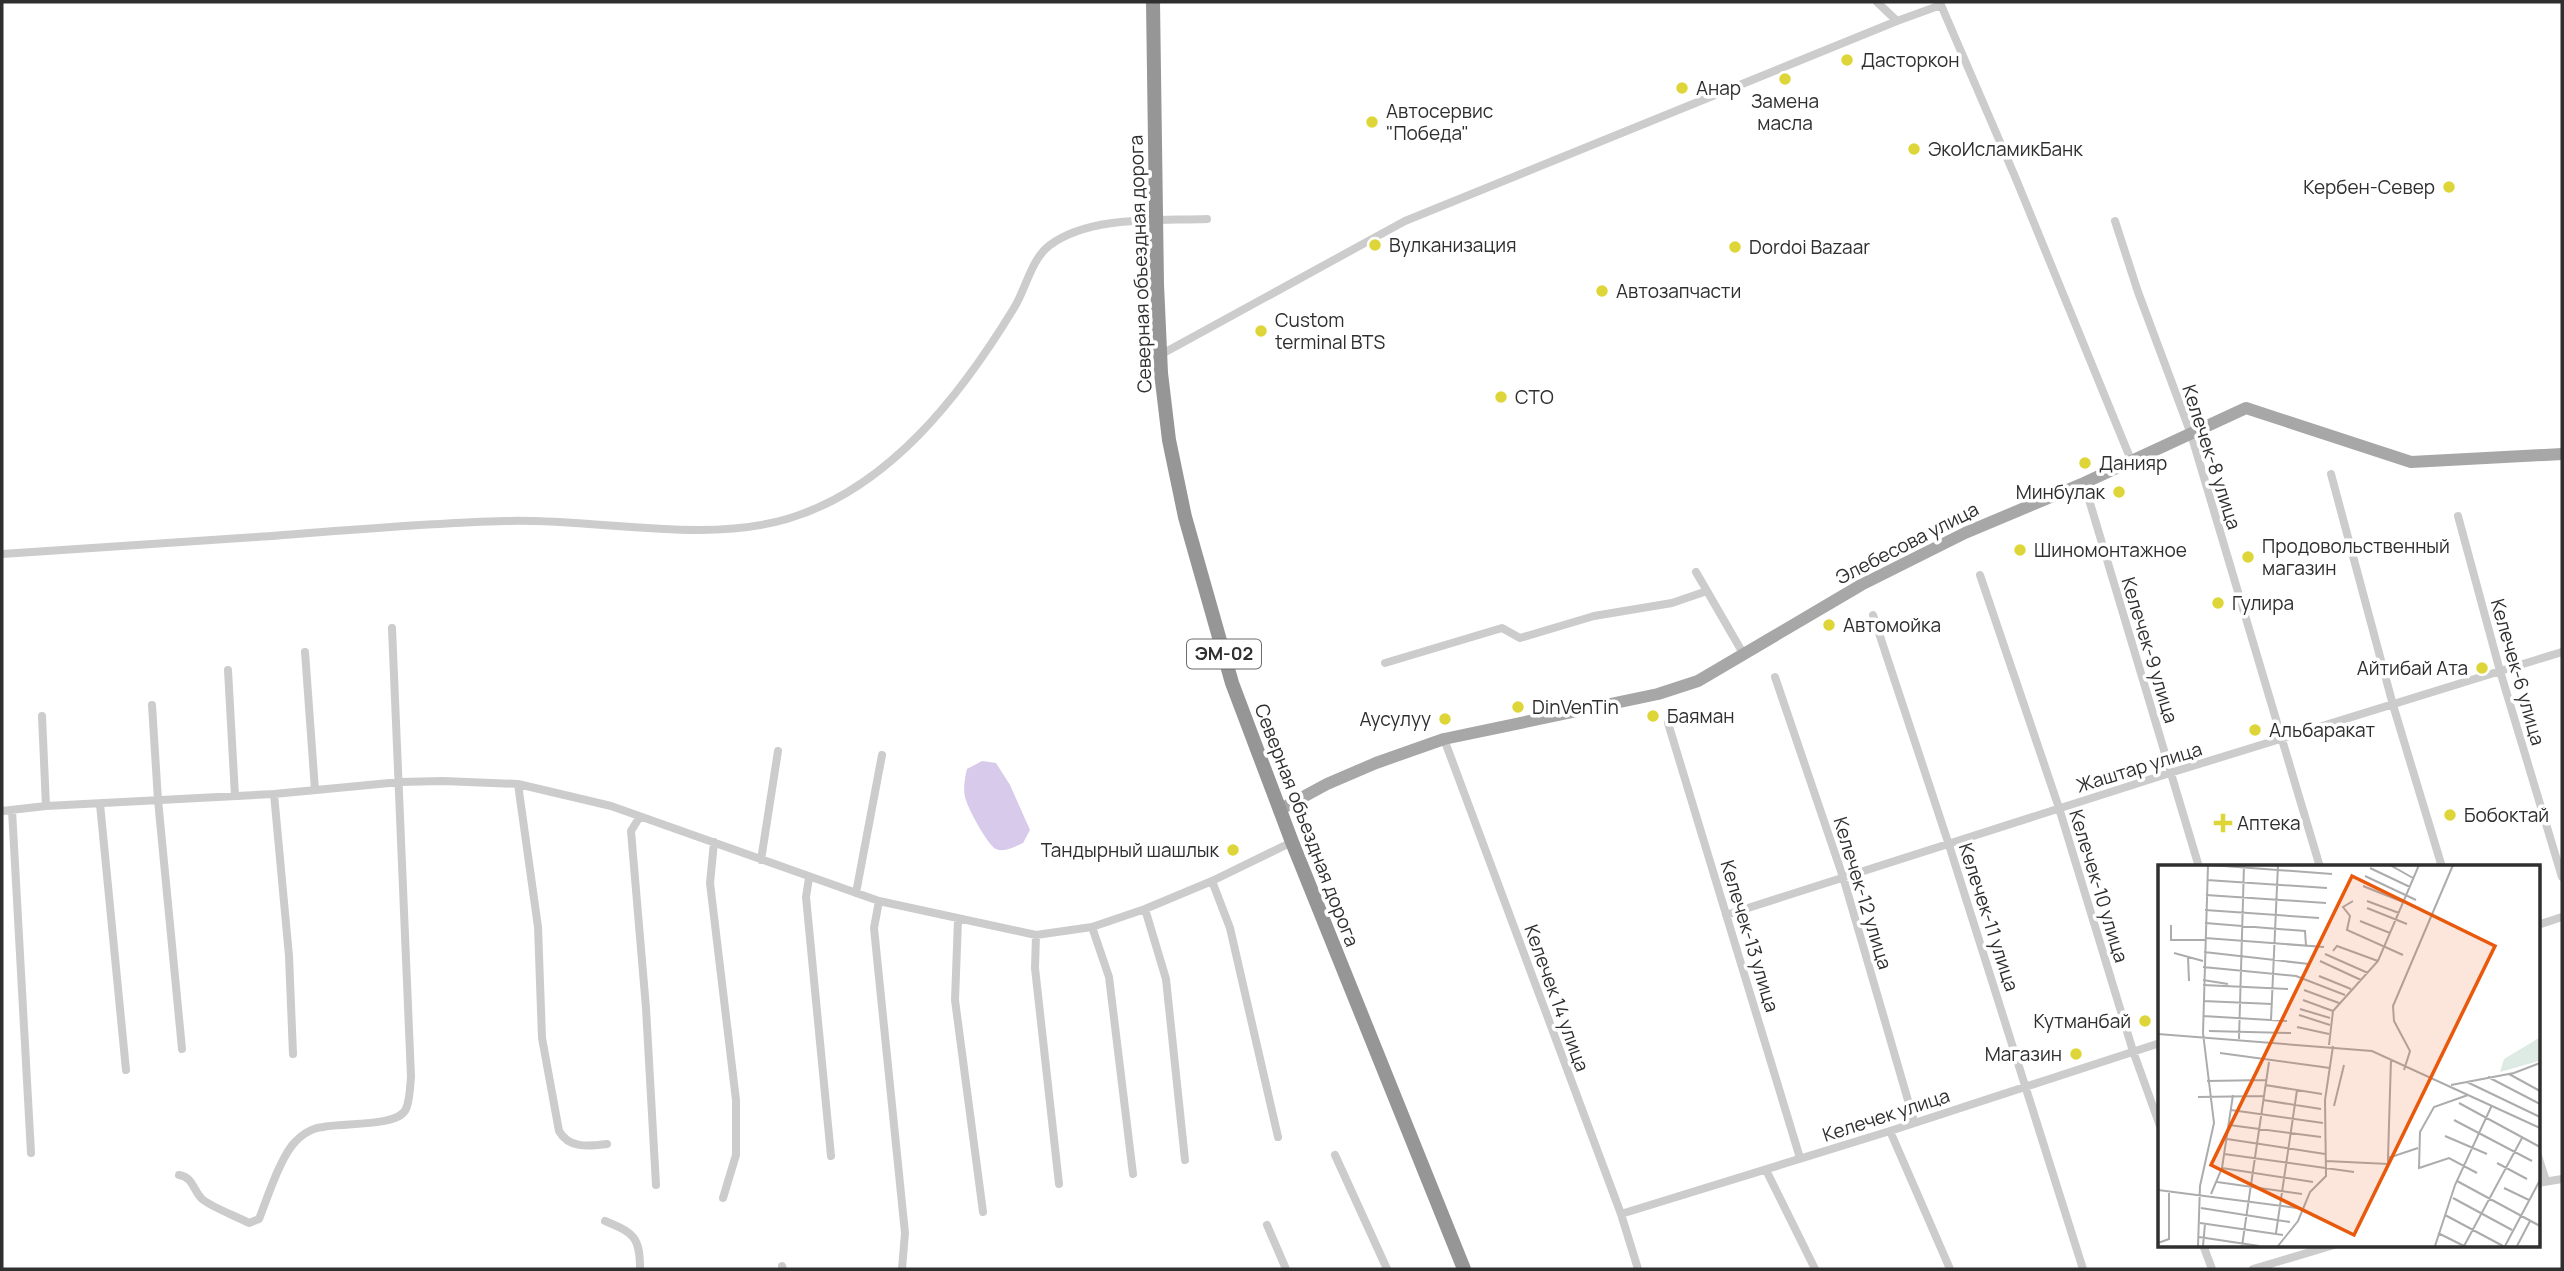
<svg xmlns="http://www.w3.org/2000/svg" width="2564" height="1271" viewBox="0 0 2564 1271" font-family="Manrope,sans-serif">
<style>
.water{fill:#d7caea}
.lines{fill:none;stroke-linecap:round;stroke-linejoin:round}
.street{stroke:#ccc;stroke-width:8}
.primary{stroke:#a7a7a7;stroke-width:12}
.highway{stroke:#969696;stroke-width:14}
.poi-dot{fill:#ded638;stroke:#fff;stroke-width:2.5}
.labels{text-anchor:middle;stroke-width:7;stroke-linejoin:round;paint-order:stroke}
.shield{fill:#fff;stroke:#6d6d6d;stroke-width:2}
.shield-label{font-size:18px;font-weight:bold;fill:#2f2f2f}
.poi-label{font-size:19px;fill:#2f2f2f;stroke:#fff;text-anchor:start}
.street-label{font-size:19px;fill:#2f2f2f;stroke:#fff}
.inset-road{fill:none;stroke:#acacac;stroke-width:2}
.view{fill:#e8590c;fill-opacity:0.15;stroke:#e8590c;stroke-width:3.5}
.inset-edge{fill:none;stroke:#2f2f2f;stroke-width:3.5}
</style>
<rect width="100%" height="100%" fill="#fff"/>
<path class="water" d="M982,761l14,2 14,22 20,45 -7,13c-7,3 -18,10 -27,6 -8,-3 -29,-42 -31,-52 -2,-9 0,-20 2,-28z"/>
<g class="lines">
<path class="street" d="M1877,2l20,19 44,-16 75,174 115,281
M2115,221l23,71 53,142 129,433
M1160,355l245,-134 492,-200
M2331,474l62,231 49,162
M2084,483l115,384
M2458,516l42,155 62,206
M2,554c85,-6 170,-11 255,-17 83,-6 166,-14 249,-16 88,-3 196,23 281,-2 102,-30 174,-124 227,-211 12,-19 17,-49 36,-63 41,-30 109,-24 157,-26
M1696,572l48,83
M1980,575l79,233 74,243 27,75
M1873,615l76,230 134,424
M305,652l10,138
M1385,663l117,-35 18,10 74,-22 78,-13 35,-12
M228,670l7,126
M1775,677l68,200 71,244
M152,705l6,95 24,249
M42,716l4,90
M1668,723l132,435
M1444,739l177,475 17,55
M518,784l20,143 4,111 17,93c10,18 30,15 48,13
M274,794l15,162 4,98
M100,804l26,266
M12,810l19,343
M2,811l44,-5 228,-12 126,-12 43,-1 75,3 93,22 268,95 157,34 56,-8 53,-18 67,-28 80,-39
M639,818l-8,13 15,177 10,177
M714,842l-4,41 26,217v55l-13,43
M761,860l17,-109
M809,878l-3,19 25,259
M1212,881l18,47 48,209
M856,893l26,-138
M879,901l-5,27 31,305 -3,36
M1145,909l21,70 19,181
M1726,915l444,-142 392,-121
M958,920l-3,80 28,212
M2538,925l24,-8
M1092,927l17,50 24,197
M1036,935l-1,33 24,216
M1890,1131l60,138
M1335,1155l52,114
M2538,1156l8,25
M1766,1170l49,99
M179,1175c14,2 14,15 23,24 11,9 34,17 47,24l10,-4c8,-20 22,-64 37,-78 4,-4 12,-10 18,-12 20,-8 83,0 92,-20 4,-9 4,-23 5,-32l-19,-449
M2538,1183l24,-4
M1621,1214l269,-83 270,-88
M605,1221c29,12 35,16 35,48
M1267,1225l19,44
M2203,1245l9,24
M782,1266l1,3
M2253,1269l81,-24"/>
<path class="primary" d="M1279,810l48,-26 49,-21 68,-24 214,-45 40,-13 163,-96 104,-52 119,-50 162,-75 165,54 151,-8"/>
<path class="highway" d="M1153,2l4,282 4,89 8,67 16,77 47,166 60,159 172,427"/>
</g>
<g class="poi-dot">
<circle cx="1847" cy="60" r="7"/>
<circle cx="1785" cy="79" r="7"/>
<circle cx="1682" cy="88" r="7"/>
<circle cx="1372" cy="122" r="7"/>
<circle cx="1914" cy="149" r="7"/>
<circle cx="2449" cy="187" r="7"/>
<circle cx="1375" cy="245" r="7"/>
<circle cx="1735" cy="247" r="7"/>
<circle cx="1602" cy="291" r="7"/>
<circle cx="1261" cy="331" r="7"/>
<circle cx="1501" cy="397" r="7"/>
<circle cx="2085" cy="463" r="7"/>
<circle cx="2119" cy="492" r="7"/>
<circle cx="2020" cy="550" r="7"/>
<circle cx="2248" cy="557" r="7"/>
<circle cx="2218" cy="603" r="7"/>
<circle cx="1829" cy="625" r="7"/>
<circle cx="2482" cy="668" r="7"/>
<circle cx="1518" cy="707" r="7"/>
<circle cx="1653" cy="716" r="7"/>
<circle cx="1445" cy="719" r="7"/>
<circle cx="2255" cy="730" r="7"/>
<circle cx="2450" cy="815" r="7"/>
<path d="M2219.5 812.5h7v7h7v7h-7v7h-7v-7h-7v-7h7z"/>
<circle cx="1233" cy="850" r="7"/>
<circle cx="2145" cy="1021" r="7"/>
<circle cx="2076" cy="1054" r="7"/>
</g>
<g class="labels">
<rect class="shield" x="1187" y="639.5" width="74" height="29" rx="5"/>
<g class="shield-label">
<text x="1224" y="660">ЭМ-02</text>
</g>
<g class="poi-label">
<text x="1861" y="67">Дасторкон</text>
<text x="1696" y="95">Анар</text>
<text x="1785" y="108" text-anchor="middle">Замена<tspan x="1785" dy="22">масла</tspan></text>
<text x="1386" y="118">Автосервис<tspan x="1386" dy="22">"Победа"</tspan></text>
<text x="1928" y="156">ЭкоИсламикБанк</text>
<text x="2435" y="194" text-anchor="end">Кербен-Север</text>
<text x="1389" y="252">Вулканизация</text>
<text x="1749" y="254">Dordoi Bazaar</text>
<text x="1616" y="298">Автозапчасти</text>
<text x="1275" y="327">Custom<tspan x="1275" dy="22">terminal BTS</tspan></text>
<text x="1515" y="404">СТО</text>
<text x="2099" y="470">Данияр</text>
<text x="2105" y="499" text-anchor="end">Минбулак</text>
<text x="2262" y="553">Продовольственный<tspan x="2262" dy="22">магазин</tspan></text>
<text x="2034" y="557">Шиномонтажное</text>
<text x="2232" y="610">Гулира</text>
<text x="1843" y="632">Автомойка</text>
<text x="2468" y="675" text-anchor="end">Айтибай Ата</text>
<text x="1532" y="714">DinVenTin</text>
<text x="1667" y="723">Баяман</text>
<text x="1431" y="726" text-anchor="end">Аусулуу</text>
<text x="2269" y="737">Альбаракат</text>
<text x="2464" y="822">Бобоктай</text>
<text x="2237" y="830">Аптека</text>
<text x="1219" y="857" text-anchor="end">Тандырный шашлык</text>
<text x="2131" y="1028" text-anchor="end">Кутманбай</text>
<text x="2062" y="1061" text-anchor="end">Магазин</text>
</g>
<g class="street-label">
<text transform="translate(1140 264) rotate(-92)" y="7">Северная объездная дорога</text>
<text transform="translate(2212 457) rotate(72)" y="7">Келечек-8 улица</text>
<text transform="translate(1907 543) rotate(-27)" y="7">Элебесова улица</text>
<text transform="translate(2150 650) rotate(73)" y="7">Келечек-9 улица</text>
<text transform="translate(2518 672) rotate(74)" y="7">Келечек-6 улица</text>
<text transform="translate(2139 767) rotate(-17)" y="7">Жаштар улица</text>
<text transform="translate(1307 825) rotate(69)" y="7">Северная объездная дорога</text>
<text transform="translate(2099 886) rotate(73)" y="7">Келечек-10 улица</text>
<text transform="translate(1863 893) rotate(73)" y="7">Келечек-12 улица</text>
<text transform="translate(1989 917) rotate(72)" y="7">Келечек-11 улица</text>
<text transform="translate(1750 936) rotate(73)" y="7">Келечек-13 улица</text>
<text transform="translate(1557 998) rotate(70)" y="7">Келечек 14 улица</text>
<text transform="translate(1886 1115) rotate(-18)" y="7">Келечек улица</text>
</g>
</g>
<g transform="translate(2158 865)">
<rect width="382" height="382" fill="#fff"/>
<path d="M381,173v23l-39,11 4,-13z" fill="#ddebe4"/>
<path class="inset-road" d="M52,0l122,9M232,0l23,13M212,3l40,19M207,11l51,24M49,15l120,8M205,21l40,16M48,30l120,8M195,36l-10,6 7,9 -3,14 56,25M209,36l32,12M209,43l40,16M47,45l114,8M202,56l30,12M47,58l100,8 1,15M13,60v15h34M47,73l119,9M175,86l4,-5 41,15M46,87l105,12M16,88l29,8M167,89l43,19M30,92l1,24M162,96l41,19M45,102l93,9 49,19M161,111l32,13M45,115l25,4M45,120l85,4M146,125l35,13M145,135l30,11M45,136l69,3M142,144l30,9M141,150l31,10M45,151l84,5M113,155l7,-155M139,162l32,7M51,166l82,2M0,169l214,17 168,77M81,174l5,-174M171,180l4,-34 45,-50 41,-96M62,188l110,15M246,205l6,-19 -16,-30 -1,-15 60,-141M351,209l31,17M330,212l52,27M49,216l59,-1M309,217l73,35M107,220l57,9M293,220l63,-12 26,-10M310,230l-34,12 -14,25 -1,36 30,-10 28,15M40,232l66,-1M105,235l58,9M301,238l81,44M176,241l10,-41M73,245l92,13M296,255l78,41M71,260l92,12M287,271l42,18M69,274l98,15M66,289l130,18M230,293l3,-99M168,296l62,3v-6l30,-10M339,298l30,16M64,303l91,14M299,316l83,45M59,317l85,12M346,323l25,12M0,325l139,18M53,329l11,-26 11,-73M295,333l59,32M43,343l89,14M287,350l58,31M42,358l83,12M118,368l21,-143M280,368l26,13M41,372l60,9M0,378l11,-4v-48M40,381l2,-60 14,-63 -11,-90 5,-168M45,381l2,-22M84,381l27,-184M120,381l20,-25 12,-29 16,-16 -1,-76 8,-54M277,381l20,-61 37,-80M306,381l58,-108M347,381l35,-66M359,381l13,-25"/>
<path class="view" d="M194,11l143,70 -141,289 -143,-70z"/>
<rect width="382" height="382" class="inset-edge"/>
</g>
<rect width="2564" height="1271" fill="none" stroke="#2f2f2f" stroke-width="7"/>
</svg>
